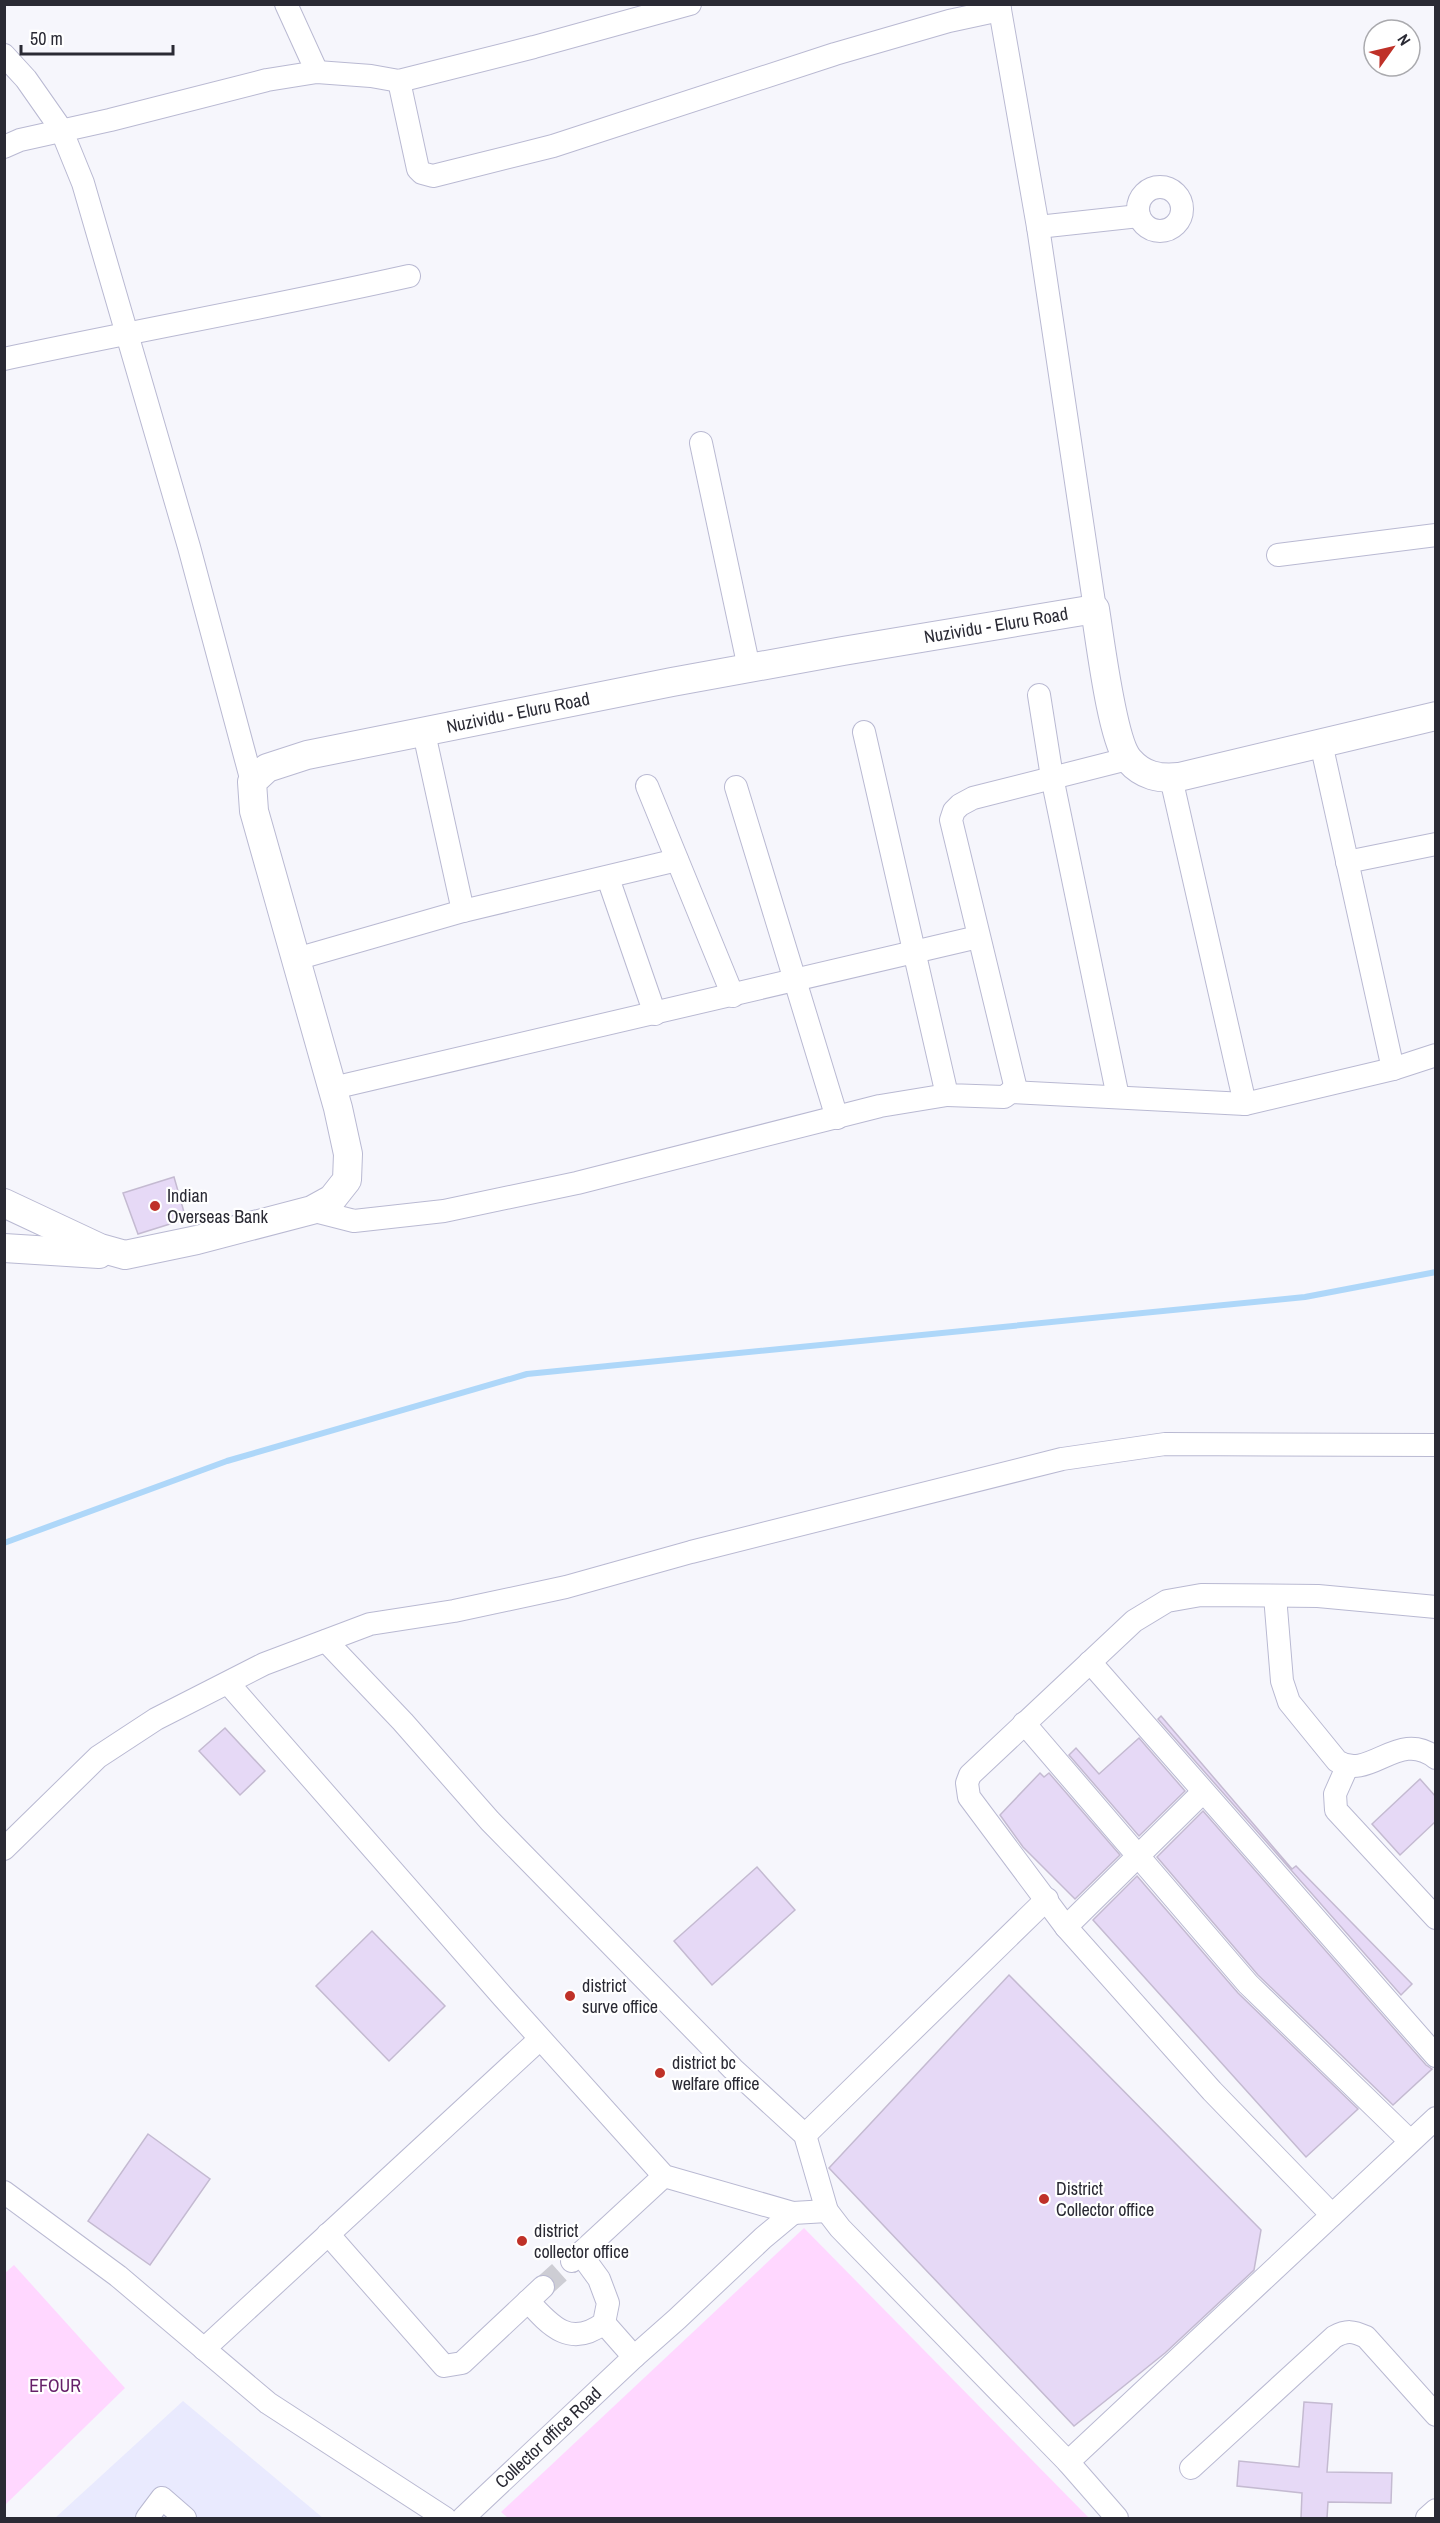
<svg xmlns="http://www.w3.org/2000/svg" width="1440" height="2523" viewBox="0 0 1440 2523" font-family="'Archivo Narrow',sans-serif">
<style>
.built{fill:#e9eafe}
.green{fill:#ffd7ff}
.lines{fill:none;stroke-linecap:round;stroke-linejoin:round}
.stream{stroke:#aed7f9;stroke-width:6}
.building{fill:#e6d9f6;stroke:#c4bad1;stroke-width:1.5}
.minor-tunnel{stroke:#cdcdd4;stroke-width:22;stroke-dasharray:22 11;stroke-linecap:butt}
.minor-casing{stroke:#b9b9d2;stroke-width:24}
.major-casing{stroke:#b9b9d2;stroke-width:30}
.minor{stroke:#fff;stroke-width:22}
.major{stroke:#fff;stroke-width:28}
.poi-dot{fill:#bf3128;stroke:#fff;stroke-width:2}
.labels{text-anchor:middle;stroke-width:4.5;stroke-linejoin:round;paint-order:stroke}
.street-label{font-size:18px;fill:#2a2a34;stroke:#fff}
.poi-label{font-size:18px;fill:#2a2a34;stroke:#fff;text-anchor:start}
.park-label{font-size:18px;fill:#662069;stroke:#fff}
</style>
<rect width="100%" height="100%" fill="#f6f6fc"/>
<path class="built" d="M183,2401l140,117h-268z"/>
<path class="green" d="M804,2228l285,290h-581l-7,-6z
M14,2265l111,123 -120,117 -1,-231z"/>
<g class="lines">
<path class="stream" d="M4,1543l223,-82 300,-87 778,-77 131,-25"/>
</g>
<path class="building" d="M174,1177l12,42 -48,15 -15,-41z
M1161,1716l131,153 4,-3 116,118 -11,11 -243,-276z
M225,1728l40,43 -25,24 -41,-44z
M1139,1738l46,53 -46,45 -70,-81 7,-7 23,26z
M1040,1773l4,4 5,-4 71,82 -45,44 -52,-52 -23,-32z
M1420,1779l16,18v24l-36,34 -28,-31z
M1203,1811l223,254 6,4 -39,36 -135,-130 -101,-118z
M757,1867l38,43 -83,75 -38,-44z
M1137,1876l101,117 120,116 -52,48 -213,-237z
M372,1931l73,75 -56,55 -73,-75z
M1009,1975l252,255 -7,40 -89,83 -91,73 -245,-258z
M148,2134l62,45 -60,86 -62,-44z
M1304,2402l28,2 -5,68 65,1 -1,30 -63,-1 -1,16h-26l1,-25 -65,-7 2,-25 60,6z"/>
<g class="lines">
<path class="minor-tunnel" d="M543,2287l29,-26"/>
<g class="minor-casing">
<g id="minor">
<path d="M286,4l31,68"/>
<path d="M999,4l39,223 57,382"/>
<path d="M4,55l22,24 35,50 22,54 106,364 63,235"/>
<path d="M399,81l19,88 4,4 11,3 120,-30 282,-92 114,-33 51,-11"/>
<path d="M4,147l16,-7 90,-20 157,-40 50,-8 54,4 28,5 135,-34 156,-43"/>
<circle cx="1160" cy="209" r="22"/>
<path d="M1038,227l101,-11"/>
<path d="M4,359c135,-29 271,-53 405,-83"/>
<path d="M701,443l48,225"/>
<path d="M1278,555l158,-20"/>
<path d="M1039,695l13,82 66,320"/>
<path d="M864,732l83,363 57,2 7,-5 234,12 148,-35 43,-14"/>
<path d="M424,733l39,178"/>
<path d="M1321,743l72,326"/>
<path d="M1171,778l74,326"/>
<path d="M647,786l86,210"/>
<path d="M736,787l101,331"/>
<path d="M1347,862l89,-18"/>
<path d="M608,878l47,136"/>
<path d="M296,959l167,-48 214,-51"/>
<path d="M333,1088l645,-151"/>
<path d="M1011,1092l4,-7 -64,-265 3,-9 6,-6 13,-7 154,-39"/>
<path d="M311,1210l43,11 90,-10 133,-28 303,-77 67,-11"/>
<path d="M1275,1596l7,85 7,21 48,59c33,21 61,-33 99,-3"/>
<path d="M326,1641l77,81 87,99 243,248 72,66 22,76 13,17 228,234 368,-344"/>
<path d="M1090,1662l346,394"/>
<path d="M228,1683l275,314 161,179 129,37 34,-2"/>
<path d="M1024,1723l224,261 162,157"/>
<path d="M1347,1767l-12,27 1,16 100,108"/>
<path d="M4,1849l94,-92 58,-38 108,-55 106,-40 84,-13 112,-24 125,-35 371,-93 103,-15 271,1"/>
<path d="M1066,1927l137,-135"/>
<path d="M805,2135l242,-236"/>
<path d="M4,2192l114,84 150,127 177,115"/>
<path d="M1332,2215l-120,-124 -146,-164 -97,-130 -2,-14 3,-8 164,-154 33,-20 34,-6 117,1 118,11"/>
<path d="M328,2234l116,132 18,-3 81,-76"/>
<path d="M572,2261l92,-85"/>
<path d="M528,2301c23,26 43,47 76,22l4,-20 -9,-24 -19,-26"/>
<path d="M604,2323l30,34"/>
<path d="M204,2349l336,-310"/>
<path d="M1068,2462l49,56"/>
<path d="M1191,2468l143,-131c13,-7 19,-6 32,0l70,78"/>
<path d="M147,2518l15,-20 23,20"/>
<path id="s1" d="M463,2518l171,-161 43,-38 86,-81 30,-25"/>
<path d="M1427,2518l9,-8"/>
</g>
</g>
<g class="major-casing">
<g id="major">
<path id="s2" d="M4,1203l96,45 25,7 72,-15 115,-30 20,-11 15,-19 1,-26 -10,-46 -84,-297 -2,-29 15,-14 40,-13 365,-73 171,-31 252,-42c5,30 17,132 34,151 14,16 30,19 50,17l257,-61"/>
<path d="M4,1248l95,6"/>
</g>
</g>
<use href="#minor" class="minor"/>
<use href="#major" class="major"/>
</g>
<g class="poi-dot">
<circle cx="155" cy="1206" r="6"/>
<circle cx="570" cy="1996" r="6"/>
<circle cx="660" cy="2073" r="6"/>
<circle cx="1044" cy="2199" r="6"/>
<circle cx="522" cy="2241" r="6"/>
</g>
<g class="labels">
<g class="street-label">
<text dy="6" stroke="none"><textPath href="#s2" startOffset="1546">Nuzividu - Eluru Road</textPath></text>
<text dy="6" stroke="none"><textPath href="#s2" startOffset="1060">Nuzividu - Eluru Road</textPath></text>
<text dy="6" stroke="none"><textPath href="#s1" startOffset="117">Collector office Road</textPath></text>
</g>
<g class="poi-label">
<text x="167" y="1202">Indian<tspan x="167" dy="21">Overseas Bank</tspan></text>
<text x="582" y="1992">district<tspan x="582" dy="21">surve office</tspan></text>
<text x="672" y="2069">district bc<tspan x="672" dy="21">welfare office</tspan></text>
<text x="1056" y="2195">District<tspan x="1056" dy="21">Collector office</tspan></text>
<text x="534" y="2237">district<tspan x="534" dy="21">collector office</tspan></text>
</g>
<g class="park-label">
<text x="55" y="2392">EFOUR</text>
</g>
</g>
<rect width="1440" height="2523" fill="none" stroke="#2a2a34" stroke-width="12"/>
<g transform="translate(1392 48) rotate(56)"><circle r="28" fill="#ffffff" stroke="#aaaaae" stroke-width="1.5"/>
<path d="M0-4.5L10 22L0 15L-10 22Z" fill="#bf3128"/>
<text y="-9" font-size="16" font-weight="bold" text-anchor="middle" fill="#2a2a34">N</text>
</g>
<path d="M21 45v9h152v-9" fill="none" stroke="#2a2a34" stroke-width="3"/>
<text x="30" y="45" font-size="18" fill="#2a2a34" stroke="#ffffff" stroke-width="4.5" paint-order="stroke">50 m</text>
</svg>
